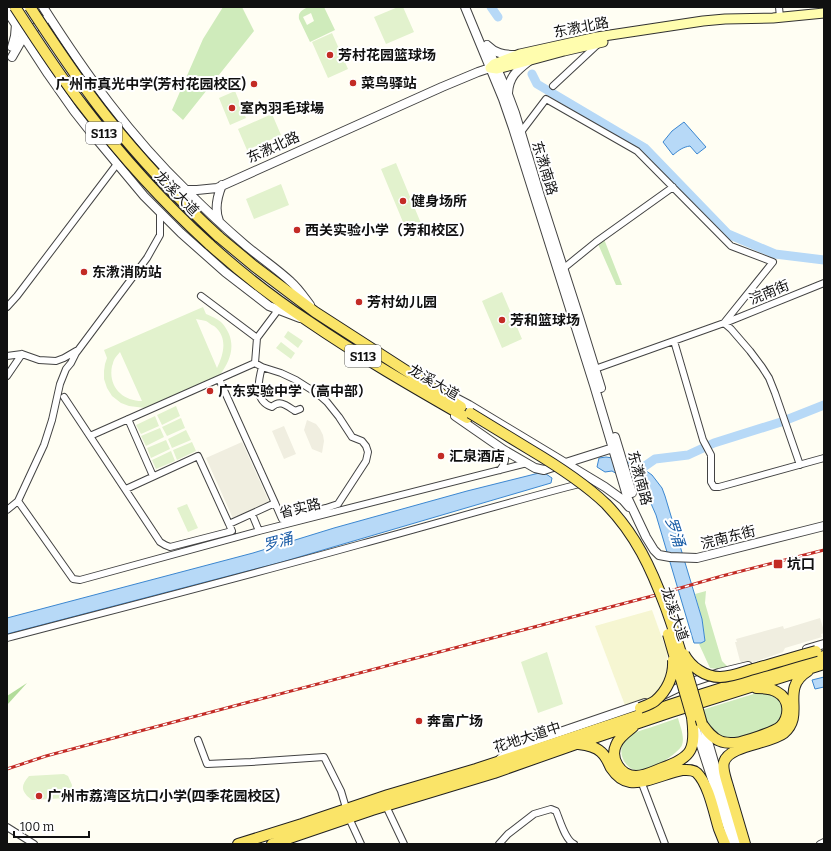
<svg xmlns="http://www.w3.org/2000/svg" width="831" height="851" viewBox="0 0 831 851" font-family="Bitter,'Noto Sans SC',serif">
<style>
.farmland{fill:#f6f6d2}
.green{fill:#cfebbb;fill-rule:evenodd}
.forest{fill:#b2dc9a}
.pitch{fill:#e2f2cd;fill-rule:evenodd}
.plaza{fill:#f0eee0}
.water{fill:#b7d9f7;stroke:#3c87d0}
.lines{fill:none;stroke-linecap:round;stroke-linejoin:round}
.river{stroke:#b7d9f7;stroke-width:9}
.minor-casing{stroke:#434343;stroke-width:8}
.tertiary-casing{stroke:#434343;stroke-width:10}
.secondary-casing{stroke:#323232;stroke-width:11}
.primary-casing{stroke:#212121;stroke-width:12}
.minor{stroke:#fff;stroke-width:6}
.tertiary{stroke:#fff;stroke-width:8}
.secondary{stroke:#fffdae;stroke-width:9}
.primary{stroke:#fae468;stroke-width:10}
.rail-casing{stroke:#c32b25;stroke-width:3}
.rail{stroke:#fff;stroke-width:1.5;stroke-dasharray:4.5;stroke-linecap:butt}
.primary-bridge-casing{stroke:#212121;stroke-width:12;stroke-linecap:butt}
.primary-bridge{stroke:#fae468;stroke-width:10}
.poi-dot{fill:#c32b25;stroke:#fff;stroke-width:1.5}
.labels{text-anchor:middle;stroke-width:4;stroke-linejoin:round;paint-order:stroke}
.shield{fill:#fff;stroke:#585858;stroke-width:1}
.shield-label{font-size:13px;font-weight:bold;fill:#101010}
.street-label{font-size:14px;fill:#101010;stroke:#fff}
.poi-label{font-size:14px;font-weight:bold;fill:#101010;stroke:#fff;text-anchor:start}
.water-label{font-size:15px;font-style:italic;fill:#165aa5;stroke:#fff}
</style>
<rect width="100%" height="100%" fill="#fffef3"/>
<path class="farmland" d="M652,610l15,42 1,14 -5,19 -14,14 -23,9 -31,-82z"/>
<path class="green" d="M223,7h19l12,24 -71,89 -11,-10 31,-71z
M308,7h16l11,23 -25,12 -11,-23c-1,-7 3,-9 9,-12zM311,13l3,8 -7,4 -4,-8z
M604,239l18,46h-6l-18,-41z
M706,591l-1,12 6,21 11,37 6,6 -11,2 -7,-1 -11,-24 6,-4 -3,-21 -7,-25z
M763,691l14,4 4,7 2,8 -1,7 -8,11 -39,11 -15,-2 -9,-8 -6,-9 -3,-10z
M678,718c2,8 7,19 4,27 -1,4 -14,14 -18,16 -5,3 -24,11 -29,9 -9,-2 -16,-14 -13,-24 1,-4 4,-7 7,-10 6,-4 13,-6 20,-8 10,-3 19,-7 29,-10z"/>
<path class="forest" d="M27,683l-20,22v-9z"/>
<path class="pitch" d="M398,7h5l11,25 -28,12 -12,-27z
M332,33l16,36 -20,9 -16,-36z
M235,91l11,27 -16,7 -11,-27z
M272,114l9,21 -34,15 -9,-21z
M396,163l29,70 -15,6 -29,-70z
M281,184l8,21 -35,14 -8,-20z
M502,292l20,47 -20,9 -20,-47z
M203,307l3,7c5,2 12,5 16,9 3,3 5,7 7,11 6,15 0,28 -9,41l-75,33 -16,-2 -8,-3 -9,-7 -5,-8 -3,-9v-8l1,-7 2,-6 -3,-8zM196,319c3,1 7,1 10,2 2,1 5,4 8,5 14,11 10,28 3,42zM120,352l22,49c-20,0 -34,-15 -30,-35 1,-2 1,-4 2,-6 1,-3 4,-5 6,-8z
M288,331l15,10 -5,7 -14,-11z
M281,342l14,11 -4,6 -15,-11z
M176,406l4,10 -18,9 -5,-10z
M155,416l4,10 -18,8 -5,-9z
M181,418l4,10 -18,8 -5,-9z
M160,428l4,9 -18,9 -5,-10z
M186,430l5,10 -19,8 -4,-9z
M166,440l4,9 -19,9 -4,-10z
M192,442l4,9 -19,9 -4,-10z
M171,451l4,10 -19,8 -4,-9z
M187,504l11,24 -10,4 -11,-24z
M547,652l16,52 -25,9 -17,-51z
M64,774l4,2 4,9 -1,8 -4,5 -35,2c-11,-8 -12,-14 -3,-24z"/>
<path class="plaza" d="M307,420l9,4 4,5 3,6 1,6 -2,12 -10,-4 -8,-19z
M284,426l12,28 -12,5 -12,-28z
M242,442l29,64 -36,17 -29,-65z
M820,618l4,13v2l-3,1 1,3 -37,11 -2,4 -38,13 -5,-4 -5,-19h2l-1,-3 47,-13 1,3z"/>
<path class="water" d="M684,122l22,25 -9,7 -7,-8c-7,1 -11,4 -17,9l-10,-13 9,-11z
M606,457l26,4 20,14 10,13 3,8 37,123 3,22 -4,2h-7l-38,-128 -7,-16 -10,-12 -27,-16 -7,1 -8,-5 2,-9z
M543,472l9,6 -1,5 -269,79 -275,72v-16l246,-65 81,-25 133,-37z
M824,677v10l-9,2 -3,-9z"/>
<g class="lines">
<path class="river" d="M491,7l7,10
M532,74l5,10 108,64 83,86 47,20 49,6
M635,473l20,-14 33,-4 26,-12 67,-21 43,-17"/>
<g class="minor-casing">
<path id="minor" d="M779,7l1,10
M553,86l44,-41
M521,132l25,-33 91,52 94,95 42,16 -49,61 -129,46
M564,268l32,-26 77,-55
M201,296l56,42
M7,307l10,-11 100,-132
M724,323l7,6 19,22 12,16 7,11 6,15 25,72
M725,323l99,-40
M674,341l29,99 8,15v27l3,5h5l105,-29
M7,356l15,-2 17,6 17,1 8,-3 12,-7
M255,363l7,4 19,6 15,7 22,14 9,8 12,15 13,20 10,4 4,5 2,6 -2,9 -28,43 -12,4 -44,11 -7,-16
M262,367c-4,15 -8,34 10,40 8,-8 15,-1 23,4l5,-2
M7,376l15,-22
M64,397l96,145 5,3 5,2 62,-16 -3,-7
M128,419l25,57
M90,436l165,-73 2,-25 21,-28
M500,470c6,-8 6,-11 4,-20
M126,489l72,-33 31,68 46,-21 -56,-124
M18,501l55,78 7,1 179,-49 268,-68
M7,510l11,-9 26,-56 8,-25 8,-36 6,-15 5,-6 5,-10 71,-95 13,-23v-23
M252,514l7,17
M7,638c118,-31 236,-61 354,-94 74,-20 148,-42 222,-61
M198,740l9,24 44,-2 73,-5 17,34 8,27 12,26
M641,781l24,63
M386,806l18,38
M7,827l27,17
M499,844l9,-10 26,-20 17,-5 5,2c4,9 9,29 18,33
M820,844l4,-2"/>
</g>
<g class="tertiary-casing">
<path id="tertiary" d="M43,7c42,66 87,129 143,183 18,18 38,37 58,54 15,13 32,24 47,38 7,6 13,15 19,23
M465,7l38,92 10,29 81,257 34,114 18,38 8,13 5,5 11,2 27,1 127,-32
M7,11l41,63 26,37 15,19 55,66 37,37 44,39 44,34 31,12
M487,45c8,8 16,10 28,10
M487,46l19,43 9,24 25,83 39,121 22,71
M12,47l3,-11 1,-12
M12,57l12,-21 21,-16
M508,93c1,-16 8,-22 21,-32
M185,190h12l20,-2 225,-101 36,-15 12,-4
M219,221c-5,-12 -2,-24 3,-36
M450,395l19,10 136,82 18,13 6,7
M455,416l49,34 31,18 9,2 9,-3 60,-19 3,-2
M615,437l17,56
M807,649l17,-5
M659,697l27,-13 33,-11 29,-7
M695,727l38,117
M704,728l30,102 6,14
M500,759l11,-9 20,-8 114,-39"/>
</g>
<g class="secondary-casing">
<path id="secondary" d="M490,68l4,-4 26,-10 77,-17 106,-16 22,-2 48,-1 51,-5
M490,68l7,1 67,-18 39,-9"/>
</g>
<g class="primary-casing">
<path id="primary" d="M218,236l36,30 61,46 107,69 39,26
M209,244c31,28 64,54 99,77 51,35 105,66 159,97
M702,724c5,7 10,14 18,17 4,2 10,2 15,2 8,-1 40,-11 46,-17 9,-10 9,-27 -4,-34 -6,-4 -13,-4 -21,-4
M633,727c-6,5 -14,10 -17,18 -6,13 4,31 20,31 9,0 18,-5 26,-8 31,-11 34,-19 30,-51
M578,744c8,1 17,2 23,8 5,4 7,10 10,16 4,6 11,13 19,14 16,2 36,-9 52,-12 5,0 11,-1 15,3 12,12 17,40 22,56 2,5 4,10 6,15
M238,844l64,-20 86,-29 88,-26 227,-75 121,-38
M272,844l100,-34 122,-37 82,-29 95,-32 153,-48
M745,844l-18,-61c-2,-7 -5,-15 -3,-21 5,-17 46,-18 60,-29 22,-19 -5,-44 24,-62"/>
</g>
<use href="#minor" class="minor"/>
<use href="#tertiary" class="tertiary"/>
<use href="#secondary" class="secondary"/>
<use href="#primary" class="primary"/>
<g class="rail-casing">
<path id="rail" d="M7,769l39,-13 203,-54 407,-107 66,-19 102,-26"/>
</g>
<use href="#rail" class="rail"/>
<g class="primary-bridge-casing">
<path id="primary-bridge" d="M15,7c22,34 44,68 69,100 38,50 79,95 125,137
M30,7c25,38 49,75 77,110 34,43 71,82 111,119
M470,413c20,12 39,24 59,36 27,16 54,33 77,55 30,31 45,64 60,104 14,39 25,77 36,116
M668,634l24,83
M684,654c7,13 21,23 36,23 10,0 21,-4 30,-7 22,-6 44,-13 66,-19
M640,708c5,-2 11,-4 15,-7 12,-10 19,-25 18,-41"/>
</g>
<use href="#primary-bridge" class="primary-bridge"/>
</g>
<g class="poi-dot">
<circle cx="330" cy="55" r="4"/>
<circle cx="353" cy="83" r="4"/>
<circle cx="254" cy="84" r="4"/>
<circle cx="232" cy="108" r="4"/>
<circle cx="403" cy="201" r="4"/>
<circle cx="297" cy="230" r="4"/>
<circle cx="84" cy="272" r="4"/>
<circle cx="359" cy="302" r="4"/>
<circle cx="502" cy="320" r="4"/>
<circle cx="210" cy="391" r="4"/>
<circle cx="441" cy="456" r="4"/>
<rect x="773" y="559" width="10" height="10" rx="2"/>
<circle cx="419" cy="721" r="4"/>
<circle cx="39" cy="796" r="4"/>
</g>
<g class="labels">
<g class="shield">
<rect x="86" y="122" width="36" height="22" rx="3"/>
<rect x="345" y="345" width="36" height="22" rx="3"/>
</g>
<g class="shield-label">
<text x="104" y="138">S113</text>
<text x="363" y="361">S113</text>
</g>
<g class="street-label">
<text transform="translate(581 27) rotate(-11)" y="5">东漖北路</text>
<text transform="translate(273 147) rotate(-24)" y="5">东漖北路</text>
<text transform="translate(545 168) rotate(73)" y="5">东漖南路</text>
<text transform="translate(177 193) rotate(46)" y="5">龙溪大道</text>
<text transform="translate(769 292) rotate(-22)" y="5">浣南街</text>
<text transform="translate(434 382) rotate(30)" y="5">龙溪大道</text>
<text transform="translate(640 478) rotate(75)" y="5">东漖南路</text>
<text transform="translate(300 508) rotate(-14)" y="5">省实路</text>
<text transform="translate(728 537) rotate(-14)" y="5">浣南东街</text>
<text transform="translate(675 614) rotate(71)" y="5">龙溪大道</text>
<text transform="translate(527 737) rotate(-18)" y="5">花地大道中</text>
</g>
<g class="poi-label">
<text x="338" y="60">芳村花园篮球场</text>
<text x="361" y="88">菜鸟驿站</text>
<text x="246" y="89" text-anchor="end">广州市真光中学(芳村花园校区)</text>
<text x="240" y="113">室內羽毛球場</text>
<text x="411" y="206">健身场所</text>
<text x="305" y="235">西关实验小学（芳和校区）</text>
<text x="92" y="277">东漖消防站</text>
<text x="367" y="307">芳村幼儿园</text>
<text x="510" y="325">芳和篮球场</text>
<text x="218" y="396">广东实验中学（高中部）</text>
<text x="449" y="461">汇泉酒店</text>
<text x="787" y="569">坑口</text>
<text x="427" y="726">奔富广场</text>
<text x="47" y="801">广州市荔湾区坑口小学(四季花园校区)</text>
</g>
<g class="water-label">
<text transform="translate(675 532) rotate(72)" y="5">罗涌</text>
<text transform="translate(278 542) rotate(-15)" y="5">罗涌</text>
</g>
</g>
<rect width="831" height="851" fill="none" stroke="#101010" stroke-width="16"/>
<path d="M14 831v6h75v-6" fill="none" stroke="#101010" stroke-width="2"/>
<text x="20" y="831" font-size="12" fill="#101010" stroke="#ffffff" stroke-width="3" paint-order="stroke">100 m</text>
</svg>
